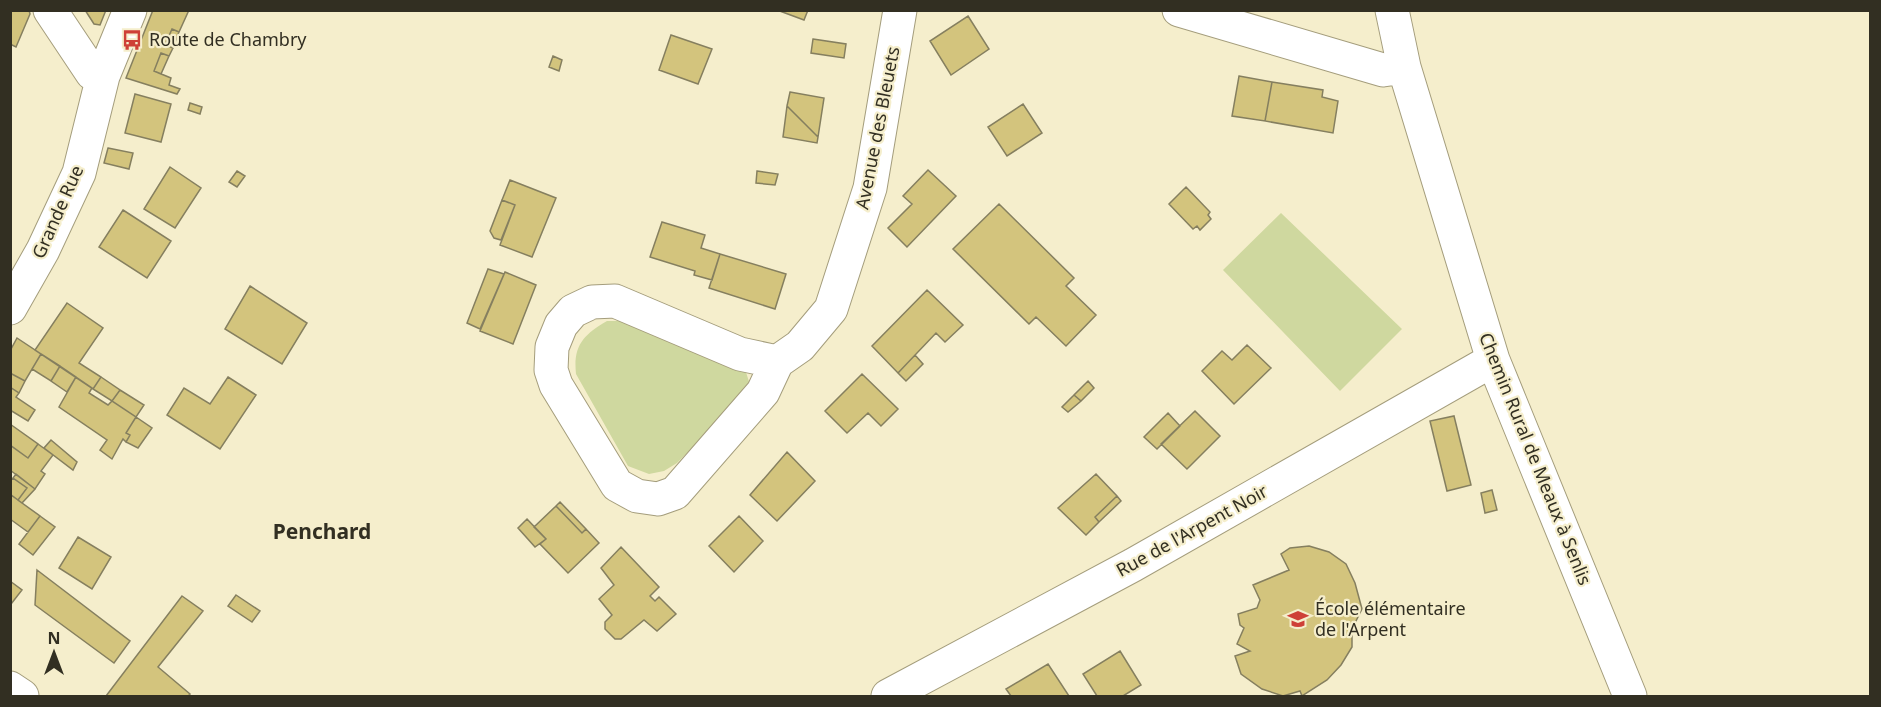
<svg xmlns="http://www.w3.org/2000/svg" width="1881" height="707" viewBox="0 0 1881 707" font-family="'Noto Sans',sans-serif">
<style>
.green{fill:#cfd89f}
.building{fill:#d3c47d;stroke:#857f5f;stroke-width:1.5}
.lines{fill:none;stroke-linecap:round;stroke-linejoin:round}
.minor-casing{stroke:#a49d7c;stroke-width:35}
.minor{stroke:#fff;stroke-width:33}
.labels{text-anchor:middle;stroke-width:4.5;stroke-linejoin:round;paint-order:stroke}
.poi-label{font-size:18px;fill:#322f22;stroke:#f5eecc;text-anchor:start}
.street-label{font-size:18px;fill:#322f22;stroke:#f5eecc}
.quarter-label{font-size:21px;font-weight:bold;fill:#322f22;stroke:#f5eecc}
</style>
<rect width="100%" height="100%" fill="#f5eecc"/>
<path class="green" d="M1281,213l121,116 -62,62 -117,-121z
M607,321h16l122,48 6,19 -74,75 -13,8 -15,3 -21,-8 -52,-92c-3,-28 7,-39 31,-53z"/>
<path class="building" d="M10,10h19l1,4 -14,33 -6,-3z
M85,10h21l-6,15 -6,-1z
M153,10h36l-10,22 -7,-3 -7,16 8,3 -4,8 -8,-3 -7,18 17,7 -2,7 11,4 -3,5 -51,-16z
M777,10h31l-4,10z
M968,16l21,33 -38,26 -21,-34z
M172,29l7,3 -6,16 -8,-3z
M671,35l41,14 -14,35 -39,-14z
M813,39l33,5 -2,14 -33,-5z
M161,53l8,3 -8,18 -7,-3z
M553,56l9,4 -3,11 -10,-4z
M1239,76l33,6 -7,39 -33,-5z
M1272,82l51,8 -1,7 16,4 -5,32 -68,-12z
M790,92l34,6 -6,39 -31,-31z
M135,94l36,10 -10,38 -36,-9z
M190,103l12,4 -2,7 -12,-4z
M1023,104l19,29 -35,23 -19,-29z
M787,106l31,31 -1,6 -34,-6z
M108,148l25,5 -4,16 -25,-6z
M170,167l31,21 -26,40 -31,-19z
M928,170l28,26 -49,51 -19,-19 24,-24 -9,-8z
M237,171l8,5 -8,11 -8,-5z
M757,171l21,3 -3,11 -19,-2z
M510,180l46,18 -24,59 -32,-12 15,-40 -13,-5z
M1186,187l24,25 -2,3 3,4 -11,11 -3,-4 -4,3 -24,-25z
M502,200l13,5 -14,35 -7,-2 -4,-7z
M999,204l75,74 -8,8 30,29 -30,31 -30,-29 -7,7 -76,-75z
M123,210l48,31 -24,37 -48,-31z
M662,222l43,13 -4,13 19,6 -8,26 -18,-5 1,-4 -45,-14z
M720,254l66,20 -11,35 -66,-21z
M488,269l16,5 -24,55 -13,-6z
M505,272l31,13 -23,59 -33,-13z
M250,286l57,37 -25,41 -57,-35z
M927,290l36,35 -18,17 -9,-9 -38,40 -26,-27z
M67,303l36,25 -24,35 22,14 -8,12 -58,-39z
M17,338l24,16 -16,27 -15,-8v-22z
M1247,345l24,23 -37,36 -32,-33 20,-20 10,9z
M41,354l19,12 -9,15 -19,-12z
M915,355l8,9 -17,17 -8,-8z
M60,366l16,11 -9,15 -16,-11z
M10,373l15,8 -6,12 -9,-6z
M862,374l36,35 -17,17 -13,-13 -21,20 -22,-22z
M76,377l16,11 -3,5 19,12 4,-4 24,16 -10,16 4,2 -4,7 -3,-3 -11,20 -12,-9 7,-10 -48,-33z
M101,377l19,13 -8,11 -19,-12z
M228,377l28,18 -36,54 -53,-34 17,-27 26,16z
M1088,381l6,7 -13,13 -7,-6z
M10,387l9,6 -3,4 19,13 -7,11 -18,-11z
M120,390l24,15 -8,12 -24,-16z
M1074,395l7,6 -13,11 -6,-5z
M1195,411l25,25 -33,33 -26,-25z
M1168,413l12,13 -23,23 -13,-12z
M1454,416l17,69 -24,6 -17,-70z
M136,417l16,11 -14,20 -12,-6 4,-7 -4,-2z
M10,424l28,20 -10,14 -18,-13z
M51,440l26,22 -4,8 -29,-22z
M38,444l15,11 -12,16 4,3 -10,15 -25,-19v-25l18,13z
M787,452l28,29 -38,40 -27,-26z
M16,474l19,15 -13,14 -4,-3 9,-12 -14,-10z
M1096,474l21,22 -22,21 4,5 -13,13 -28,-27z
M13,478l14,10 -9,12 -8,-6v-13z
M1492,490l5,20 -12,3 -4,-20z
M11,495l29,21 -12,16 -18,-13z
M1117,496l4,5 -22,21 -4,-5z
M560,502l26,27 -4,4 -26,-27z
M556,506l26,27 4,-4 13,14 -31,30 -28,-29 6,-5 -12,-12z
M40,516l15,11 -22,28 -14,-11z
M739,516l24,25 -29,31 -25,-26z
M527,519l19,20 -11,8 -17,-19z
M78,537l33,20 -19,32 -33,-21z
M1309,546l20,6 17,12 9,19 7,26 -10,20v18l-11,18 -14,15 -25,16 -2,-5 -17,5 -21,-7 -21,-15 -6,-18 15,-5 -13,-7 7,-16 -4,-3 -2,-11 19,-6 3,-8 -7,-15 36,-15 -8,-16 9,-6z
M621,547l38,40 -9,9 5,5 4,-4 17,17 -19,17 -13,-11 -23,19h-6l-10,-10v-7l7,-7 -13,-16 15,-14 -13,-17z
M37,570l93,71 -16,22 -79,-58z
M10,581l12,9 -11,14 -1,-1z
M236,595l24,16 -8,11 -24,-16z
M182,596l21,15 -45,56 32,27 -2,2h-82z
M1120,651l21,34 -18,11h-26l-14,-22z
M1048,664l21,32h-58l-5,-7z"/>
<g class="lines">
<g class="minor-casing">
<path id="minor" d="M50,10l42,63 11,3
M1179,10l204,60 21,-3
M1392,10l12,57 89,293 137,336
M10,308l33,-58 36,-77 24,-97 27,-66
M777,362l-37,-8 -125,-53 -23,1 -19,9 -12,14 -9,22 -1,23 5,15 61,100 20,11 21,3 17,-6 88,-101 14,-30 23,-16 31,-37 39,-121 30,-178
M10,688l12,8
M888,696l245,-131 360,-205"/>
</g>
<use href="#minor" class="minor"/>
</g>
<defs>
<g id="bus-bare" transform="scale(1.62)"><path d="M-5-6H5V4H4V6H2V4H-2V6H-4V4H-5ZM-3.5-4V0h7V-4ZM-3.5 1.2v1.5H-2V1.2ZM2 1.2v1.5H3.5V1.2Z" fill="#ce4037" stroke="#f5eecc" stroke-width="2.5" paint-order="stroke"/></g>
<g id="school-bare" transform="scale(1.62)"><path d="M0-5L7-2L0 1L-7-2ZM-4 1L0 2.5L4 1V4Q0 6-4 4Z" fill="#ce4037" stroke="#f5eecc" stroke-width="2.5" paint-order="stroke"/></g>
</defs>
<g fill-rule="evenodd">
<use href="#bus-bare" x="132" y="40"/>
<use href="#school-bare" x="1298" y="619"/>
</g>
<g class="labels">
<g class="poi-label">
<text x="149" y="46">Route de Chambry</text>
<text x="1315" y="615">École élémentaire<tspan x="1315" dy="21">de l'Arpent</tspan></text>
</g>
<g class="street-label">
<text transform="translate(878 128) rotate(-79)" y="6">Avenue des Bleuets</text>
<text transform="translate(58 212) rotate(-66)" y="6">Grande Rue</text>
<text transform="translate(1535 459) rotate(68)" y="6">Chemin Rural de Meaux à Senlis</text>
<text transform="translate(1192 531) rotate(-29)" y="6">Rue de l'Arpent Noir</text>
</g>
<g class="quarter-label">
<text x="322" y="539">Penchard</text>
</g>
</g>
<rect width="1881" height="707" fill="none" stroke="#322f22" stroke-width="24"/>
<g transform="translate(54 653)" stroke="#f5eecc" stroke-width="4.5" paint-order="stroke">
<path d="M0-4.5L10 22L0 15L-10 22Z" fill="#322f22"/>
<text y="-9" font-size="16" font-weight="bold" text-anchor="middle" fill="#322f22">N</text>
</g>
</svg>
